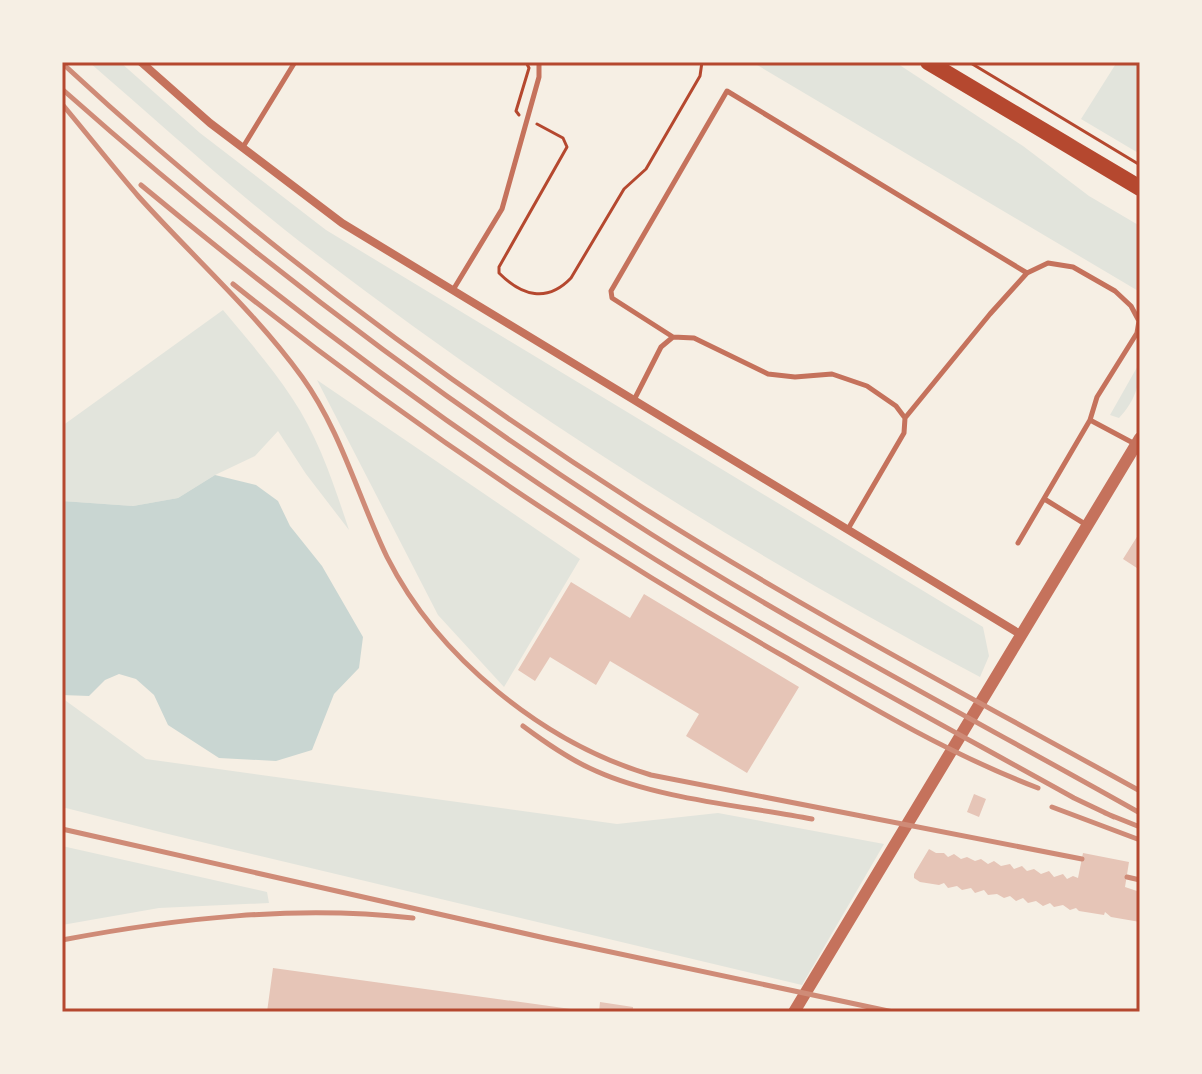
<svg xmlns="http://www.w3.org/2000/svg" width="1202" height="1074" viewBox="0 0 1202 1074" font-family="Manrope,sans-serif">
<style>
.green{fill:#e2e4dc}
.water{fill:#c9d6d2}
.building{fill:#e6c5b7}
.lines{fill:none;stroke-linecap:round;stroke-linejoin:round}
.path{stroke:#b5482f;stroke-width:3}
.service{stroke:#c5725c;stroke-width:5}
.minor{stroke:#c5725c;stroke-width:8}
.tertiary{stroke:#c5725c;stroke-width:12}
.primary{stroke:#b5482f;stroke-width:16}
.rail{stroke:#cf8b77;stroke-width:5}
.neatline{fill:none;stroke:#b5482f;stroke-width:3}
</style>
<rect width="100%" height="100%" fill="#f6efe4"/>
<path class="green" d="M89,62h31l80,71 126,97 657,397 6,29 -9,21c-233,-123 -455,-263 -664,-423 -79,-60 -152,-127 -227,-192z
M752,62h143l128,84 66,50 51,30v66z
M1117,62h23v92l-59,-35z
M223,310c24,29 49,57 69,88 27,40 42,87 57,132l-43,-56 -28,-43 -23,25 -40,19 -37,23 -45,8 -71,-5v-75z
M1140,362c0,23 -5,39 -21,56l-9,-3z
M317,380l263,179 -76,128 -66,-72z
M62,698l84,61 471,65 101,-11 166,31 -82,141 -638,-152 -102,-26z
M62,846l205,46 2,11 -110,5 -97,17z"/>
<path class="water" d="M215,475l41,10 22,16 12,25 32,40 41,71 -4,31 -25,26 -22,56 -36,11 -57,-3 -51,-33 -14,-30 -18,-16 -17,-5 -14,6 -16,16 -27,-1v-194l71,5 45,-8z"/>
<path class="building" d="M1140,532v38l-17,-11z
M571,582l59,36 14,-24 155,93 -52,86 -61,-37 13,-22 -89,-53 -14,24 -46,-28 -15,24 -17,-11z
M974,794l12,5 -7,18 -12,-5z
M929,849l7,4h8l4,4 6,-3 7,5 6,-2 8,4 6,-2 7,5 6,-3 7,5 9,-2 4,5 8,-3 5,5 7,-2 7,5 8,-3 5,6 9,-3 4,5 6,-3 5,2 5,-25 46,9 -4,25 15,5v30l-29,-5 -6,-5 -1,3 -25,-4 -3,-3 -6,2 -7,-5 -9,2 -4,-4 -7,3 -7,-5 -8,2 -5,-5 -7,3 -6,-5 -6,2 -7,-4 -9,1 -4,-5 -9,3 -4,-5 -9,2 -5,-4 -9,2 -4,-5 -5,2 -19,-3 -6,-4v-4z
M273,968l305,42 -1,2h-310z
M600,1002l33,5v5h-34z"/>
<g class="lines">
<path class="path" d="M969,62l171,103
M519,115l-3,-4 13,-43 -3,-6
M537,124l26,14 4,9 -68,120v6c23,23 48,30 72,5l53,-89 22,-20 54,-93 2,-14"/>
<path class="service" d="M243,147l52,-85
M453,290l49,-81 37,-132v-15
M673,337l-61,-39 -1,-7 116,-200 300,182
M634,400l27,-53 12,-10 21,1 74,36 27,3 37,-3 35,12 29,20 9,12 -1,15 -56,96
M905,418l85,-104 37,-41 21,-10 25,4 42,24 16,15 8,15 -2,12 -40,64 -7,23 -72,123
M1090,420l45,24
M1046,500l39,24"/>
<path class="minor" d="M141,62l69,61 132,100 678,411"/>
<path class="tertiary" d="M794,1012l346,-574"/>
<path class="primary" d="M928,62l212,126"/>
<path class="rail" d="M62,63c178,165 373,312 577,442 162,103 333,193 501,286
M62,89c186,165 379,311 589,445 158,100 326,187 489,279
M62,104c26,31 51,63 77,93 54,60 116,115 163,180 39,54 56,120 85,180 51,101 157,186 264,218l431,84
M141,185c146,121 298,235 457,338 153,100 316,186 476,275l40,19
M233,284c174,139 359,263 552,373 82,48 164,97 253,131
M523,726c23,17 47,34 73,45 62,28 149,35 216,48
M1052,807l88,33
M1105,813l35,14
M62,829l483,109 348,74
M1127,877l13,3
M62,940c116,-22 233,-35 351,-22"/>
</g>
<rect width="1202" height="1074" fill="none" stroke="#f6efe4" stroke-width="128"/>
<rect x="64" y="64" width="1074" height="946" class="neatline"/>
</svg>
